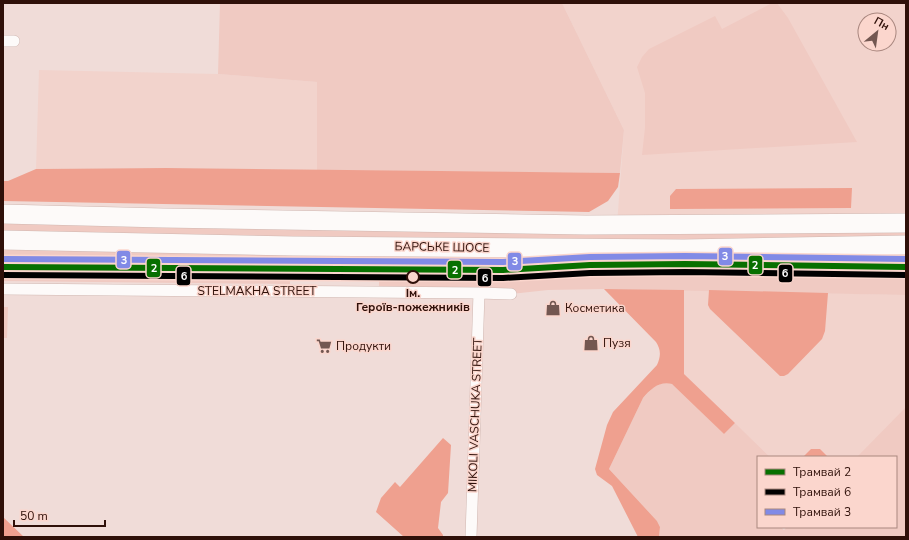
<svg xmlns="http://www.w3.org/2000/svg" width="909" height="540" viewBox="0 0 909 540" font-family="'Nunito Sans',sans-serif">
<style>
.built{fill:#f2d3cc;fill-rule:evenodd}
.green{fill:#f0cac2}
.forest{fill:#efa08f}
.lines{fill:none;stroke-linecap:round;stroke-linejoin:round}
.minor-casing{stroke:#d0b7b1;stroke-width:12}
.trunk-casing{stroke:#d0b7b1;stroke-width:20}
.minor{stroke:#fdfaf9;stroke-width:11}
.trunk{stroke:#fdfaf9;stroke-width:19}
.tram-1-casing{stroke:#fbd6cd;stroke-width:9}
.tram-2-casing{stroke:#fbd6cd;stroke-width:9}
.tram-3-casing{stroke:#fbd6cd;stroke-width:9}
.tram-1{stroke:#077000;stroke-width:6}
.tram-2{stroke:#000;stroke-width:6}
.tram-3{stroke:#818ae6;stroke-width:6}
.stop-dot{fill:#fbd6cd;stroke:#2f1009;stroke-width:2}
.labels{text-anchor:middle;stroke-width:3;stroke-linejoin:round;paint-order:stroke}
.street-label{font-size:12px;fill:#2f1009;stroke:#fbd6cd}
.stop-label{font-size:12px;font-weight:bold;fill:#2f1009;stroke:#fbd6cd}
.poi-label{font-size:12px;fill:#2f1009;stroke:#fbd6cd;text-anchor:start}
.line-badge{stroke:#fbd6cd;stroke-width:1.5}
.badge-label{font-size:11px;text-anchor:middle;font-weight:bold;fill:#fff}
</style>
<rect width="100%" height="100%" fill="#f0dcd8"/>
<path class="built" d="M562,3h344v217l-289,5 7,-95zM865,20h24v24h-24z
M39,70l179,4 99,8v88l-151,-2 -130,1z
M684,290l222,5v242h-129l10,-10h109v-70h-126l-86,-83z"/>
<path class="green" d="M220,3h342l62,127 -4,43 -303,-3v-88l-99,-8z
M772,3h5l11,15 69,124 -215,13 3,-27v-35l-8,-26 5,-10 7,-8 66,-33 7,13z
M3,223l903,8v10l-225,2 -678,-10z
M8,249l666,9 -79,1 -127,4 -92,-1 -1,4 -372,-4v-11z
M906,255v5h-216l2,-2z
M685,274l152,3 69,-1v19l-302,-6 -56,1 -37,4 -132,-2v-11l212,-4z
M3,279l287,2v3l-287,-3z
M3,307h5l-1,31h-4z
M666,382l6,2 6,4 46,46 11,-11 35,34h-12v70h23l3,3 3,-3h109v-70h-39l49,-50v130h-247l1,-10 -3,-6 -48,-52 34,-71c7,-8 12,-13 23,-16z"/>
<path class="forest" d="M166,168l454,5 -2,14 -10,14 -19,11 -586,-11v-20h5l28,-12z
M852,188l-1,20 -181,1v-13l6,-7z
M604,289l80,1v84l51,49 -11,11 -52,-50c-13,-3 -21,5 -29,14l-34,71 48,52 3,6 -1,10h-21l-26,-51 -15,-11 -2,-6 12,-44 6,-13 44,-47c4,-9 4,-15 -1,-23z
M709,290l119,3 -3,38 -3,8 -34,35 -4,2h-4l-70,-67 -2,-4z
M443,438l8,7 -3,48 -7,9 -3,26 5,7v2h-39l-28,-25 5,-14 14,-16 5,5z
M811,449h9l8,8h-25z
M3,517l21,20h-21z"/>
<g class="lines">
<g class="minor-casing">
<path id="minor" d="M3,41h11
M3,289l476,4 32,1
M471,537l8,-244"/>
</g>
<g class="trunk-casing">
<path id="trunk" d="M3,214l160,4 423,7 320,-2
M3,240l290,6 391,3 222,-4"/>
</g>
<use href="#minor" class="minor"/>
<use href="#trunk" class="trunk"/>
<g class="tram-1-casing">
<path id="tram-1" d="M3,267l500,3 87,-5 95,-1 221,3"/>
</g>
<g class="tram-2-casing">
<path id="tram-2" d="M3,275l500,3 87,-5 95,-1 221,3"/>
</g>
<g class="tram-3-casing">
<path id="tram-3" d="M3,259l500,3 87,-5 95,-1 221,3"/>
</g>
<use href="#tram-1" class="tram-1"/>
<use href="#tram-2" class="tram-2"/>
<use href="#tram-3" class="tram-3"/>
</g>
<defs>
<g id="shop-bare" transform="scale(1.2)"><path d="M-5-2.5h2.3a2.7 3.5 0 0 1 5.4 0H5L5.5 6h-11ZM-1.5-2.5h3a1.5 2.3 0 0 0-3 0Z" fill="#735751" stroke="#fbd6cd" stroke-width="2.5" paint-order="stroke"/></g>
<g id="supermarket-bare" transform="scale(1.2)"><path d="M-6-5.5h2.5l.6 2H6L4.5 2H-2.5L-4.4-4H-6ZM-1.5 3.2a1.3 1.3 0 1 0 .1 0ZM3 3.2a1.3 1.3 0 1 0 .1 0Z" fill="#735751" stroke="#fbd6cd" stroke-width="2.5" paint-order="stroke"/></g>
</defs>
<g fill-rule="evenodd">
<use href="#shop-bare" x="553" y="308"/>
<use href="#shop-bare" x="591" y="343"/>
<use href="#supermarket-bare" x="324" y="346"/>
</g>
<circle class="stop-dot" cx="413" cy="277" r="6"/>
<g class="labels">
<g class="street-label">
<text transform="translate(442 247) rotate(1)" y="4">БАРСЬКЕ ШОСЕ</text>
<text x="257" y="295">STELMAKHA STREET</text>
<text transform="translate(475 415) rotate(-88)" y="4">MIKOLI VASCHUKA STREET</text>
</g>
<g class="stop-label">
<text x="413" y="297">Ім.<tspan x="413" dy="14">Героїв-пожежників</tspan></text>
</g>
<g class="poi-label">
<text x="565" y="312">Косметика</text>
<text x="603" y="347">Пузя</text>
<text x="336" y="350">Продукти</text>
</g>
</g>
<g class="line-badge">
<rect x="718" y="247" width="15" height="19" rx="4" fill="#818ae6"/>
<rect x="116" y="250" width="15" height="19" rx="4" fill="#818ae6"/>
<rect x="507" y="252" width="15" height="19" rx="4" fill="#818ae6"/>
<rect x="748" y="255" width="15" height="20" rx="4" fill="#077000"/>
<rect x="146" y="258" width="15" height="20" rx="4" fill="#077000"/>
<rect x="447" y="260" width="15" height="19" rx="4" fill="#077000"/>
<rect x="778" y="264" width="15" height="19" rx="4" fill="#000"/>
<rect x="176" y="266" width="15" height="20" rx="4" fill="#000"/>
<rect x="477" y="268" width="15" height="19" rx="4" fill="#000"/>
</g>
<g class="badge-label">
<text x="725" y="260">3</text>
<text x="124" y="264">3</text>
<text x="515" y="265">3</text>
<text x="755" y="269">2</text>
<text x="154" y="272">2</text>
<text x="455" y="274">2</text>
<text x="785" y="277">6</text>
<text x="184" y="280">6</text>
<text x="485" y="282">6</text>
</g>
<rect width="909" height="540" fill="none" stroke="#2f1009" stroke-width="8"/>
<rect x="757" y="456" width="140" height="72" fill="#fbd6cd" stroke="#a9877f"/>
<rect x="765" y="469" width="20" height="6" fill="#077000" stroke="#a9877f"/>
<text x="793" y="476" font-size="12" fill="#2f1009">Трамвай 2</text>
<rect x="765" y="489" width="20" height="6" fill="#000000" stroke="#a9877f"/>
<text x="793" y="496" font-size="12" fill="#2f1009">Трамвай 6</text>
<rect x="765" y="509" width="20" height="6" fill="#818ae6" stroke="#a9877f"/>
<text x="793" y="516" font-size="12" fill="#2f1009">Трамвай 3</text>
<g transform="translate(877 32) rotate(29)"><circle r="19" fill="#fbd6cd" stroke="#a9877f"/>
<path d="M0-3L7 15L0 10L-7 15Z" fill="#735751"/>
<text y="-6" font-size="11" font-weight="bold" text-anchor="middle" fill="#2f1009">Пн</text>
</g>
<path d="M14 520v6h91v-6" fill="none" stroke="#2f1009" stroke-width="2"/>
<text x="20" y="520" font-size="12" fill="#2f1009" stroke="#fbd6cd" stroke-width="3" paint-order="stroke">50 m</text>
</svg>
